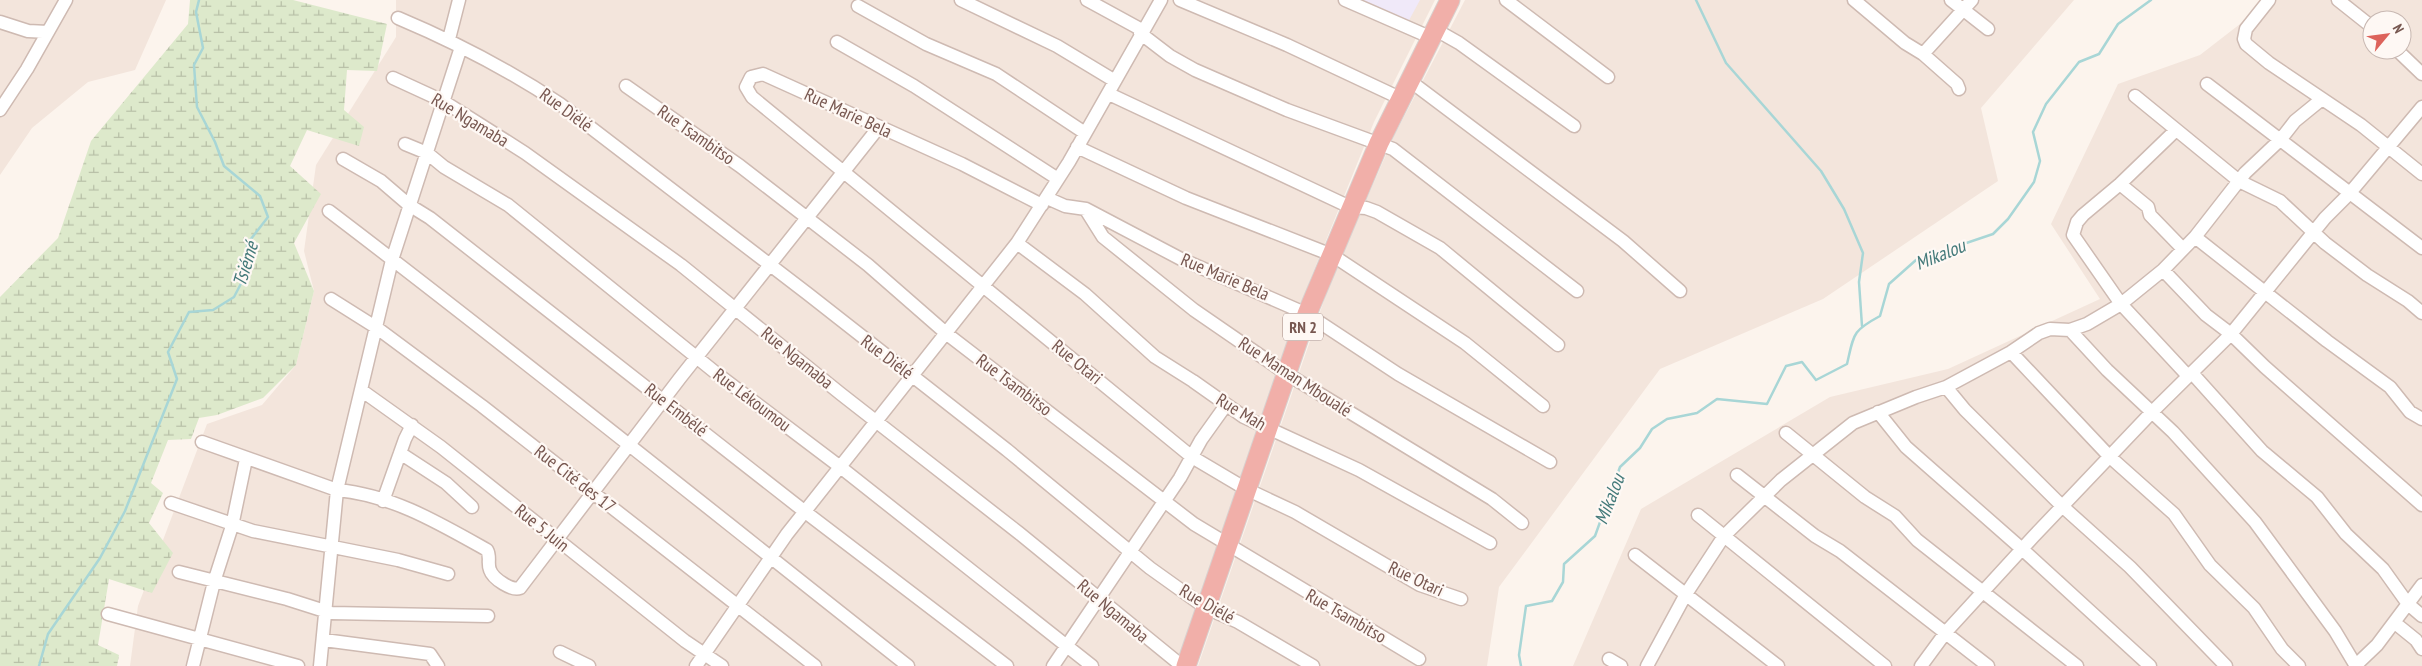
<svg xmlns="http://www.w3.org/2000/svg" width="2422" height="666" viewBox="0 0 2422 666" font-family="'PT Sans Narrow',sans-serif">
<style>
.residential{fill:#f3e5dc;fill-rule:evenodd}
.education{fill:#f0e9f9}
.wetland{fill:url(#wetland-marsh)}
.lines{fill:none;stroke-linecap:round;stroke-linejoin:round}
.stream{stroke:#a8d6d6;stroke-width:2.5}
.minor-casing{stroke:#cebab2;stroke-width:15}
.highway-casing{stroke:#d9d0ce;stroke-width:21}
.minor{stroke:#fff;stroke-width:12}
.highway{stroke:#f1afa9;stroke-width:19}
.labels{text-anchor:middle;stroke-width:4.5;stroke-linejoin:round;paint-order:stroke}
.shield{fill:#fef8f4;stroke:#a08781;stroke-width:1}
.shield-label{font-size:16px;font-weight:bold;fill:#775750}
.street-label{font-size:18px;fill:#775750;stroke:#fef8f4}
.water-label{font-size:19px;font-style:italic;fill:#447a7a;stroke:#fef8f4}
</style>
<defs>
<pattern id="wetland-marsh" width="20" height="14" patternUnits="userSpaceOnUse" patternTransform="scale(1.25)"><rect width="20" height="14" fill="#dde9cb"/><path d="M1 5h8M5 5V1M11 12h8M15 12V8" fill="none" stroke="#b8c0a7"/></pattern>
</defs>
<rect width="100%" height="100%" fill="#fcf4ed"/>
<path class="residential" d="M0,0h166l-31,70 -47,12 -56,46 -32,47z
M396,0h1039l-61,122 -64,158 -133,386h-1047l8,-60 69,-182 55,-19 34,-40 18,-74 -10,-40 12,-86 80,-128z
M1465,0h609l-93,108 17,73 -175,118 -163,70 -161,218 -12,79h-289l132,-383 65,-149z
M2271,0h151v666h-849l68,-157 189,-112 118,-28 152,-70 -49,-75 67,-140 82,-29zM2372,20h30v30h-30z"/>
<path class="education" d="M1356,0h64l-13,24z"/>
<path class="wetland" d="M190,0h103l94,24 -10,47 -30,-1 -3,40 20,17 -5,19 -52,-16 -17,36 31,28 -27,49 20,48 -18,74 -33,33 -46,17 -18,3 -8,21 -23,1 -17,43 12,10 -14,30 24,30 -21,40 -43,-14 -11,66 21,10 -2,11h-117v-369l58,-59 33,-97 97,-117z"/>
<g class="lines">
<path class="stream" d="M1696,0l30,63 95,108 23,38 19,44 -4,29 3,44
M39,666l9,-32 52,-76 25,-47 52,-132 -9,-27 21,-40 24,-2 21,-13 13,-25v-28l21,-27 -8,-21 -36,-30 -9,-24 -18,-35 -3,-42 9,-17 -7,-36 3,-12
M1521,666l-2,-11 7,-49 26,-5 11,-19 1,-18 31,-28 25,-69 20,-19 12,-19 15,-10 30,-6 20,-14 50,5 19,-38 16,-4 14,18 31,-16c7,-30 5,-33 33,-48l9,-32 27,-24 77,-26 15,-15 26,-37 6,-21 -7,-29 13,-28 33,-42 20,-8 19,-30 33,-24"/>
<g class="minor-casing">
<path id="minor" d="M961,0l96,46 58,35
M1087,0l55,30
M1180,0l107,45 115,54
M1345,0l87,38
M1506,0l102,77
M1854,0l51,43 18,11 34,30 2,5
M1951,0l37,29
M2269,0l-23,29 -2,10 2,5 23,19 92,62 61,49
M2338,0l34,27
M858,6l68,38 70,30 89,59
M398,18c57,24 111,52 162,86l248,190 199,156 143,118 56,40 32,14 75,44
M0,22l28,9 20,1
M1436,30l23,13 115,83
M1140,33l30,23 25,14 92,40 106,39 184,142
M449,39l10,-39
M837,42l77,44 144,93
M2397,50l25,24
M1923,54l49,-54
M393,78l50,23 82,52 156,112 160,129 178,139 163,133
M1410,81l213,160 57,50
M2207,84l215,164
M626,86l114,80 128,99 79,69 247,190 225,135
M1109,94l241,113 16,1 11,4 63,36 118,97
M2135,96l104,85 41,20 45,42 42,32 41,26 14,12
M0,110l27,-41 39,-69
M2176,130l-56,54 -37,31 -6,7 -4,13 48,69 67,72
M405,144l22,9 17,14 64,38 208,168 123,93 253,200
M1077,147l109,51 146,57 133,88 78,63
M343,159l38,22 28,24 21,13 374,293 203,155
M2120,184l28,23 2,8 33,34
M1047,198l18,8 21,3 95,50 126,55 91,60 152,88
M1042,205l-80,-41 -199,-90 -12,3 -5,10 6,10 440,360 54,32 49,23 125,73 41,14
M1086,210l17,27 91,73 93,64 205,125 30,24
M329,211c195,148 386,303 579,455
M2195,237l132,104 63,46 20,25 12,7
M1017,243l68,51 70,63 38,24 51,36 115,53 131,73
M2163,270l43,45 25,19 34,33 157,138
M331,299l46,29 105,78 333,260
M2070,330l37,40 66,62 82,90 80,109 21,35
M2011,352l99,105 64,57 36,51 44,43 28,41 17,17
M2192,373l70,78 55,46 29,37 37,35 25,35 14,12
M1946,387l19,23 97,96 68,61 96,99
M361,390l80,57 244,194 37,25
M1878,412l28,35 116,102 128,117
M1786,433l79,64 30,19 22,24 160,126
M202,442l135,48c55,5 102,33 150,60 4,7 0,13 3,20 3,9 22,21 30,18l160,-210 199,-251
M400,453l46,30 26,24
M1737,475l78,61 25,15 148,115
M383,501l22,-62 7,-14
M171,503l82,28 145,29 50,14
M1698,515l187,151
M1635,555l143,111
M179,572l108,27 44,14 157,3
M108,614l190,52
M2395,623l21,17 6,9
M324,640l106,14 8,12
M560,652l29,14
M1609,659l12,7
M2356,665l21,-20 45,-60
M193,666l21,-84 18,-56 14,-67
M320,666l17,-176 55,-230 69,-213
M696,666l91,-132 230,-291 52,-81 92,-162
M1053,666l127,-188 21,-38 25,-35
M1647,666l39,-72 38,-58 57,-56 72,-57 63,-26 30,-10 65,-35 28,-19 11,-4 20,1 17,-6 34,-20 42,-34 32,-33 50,-64 36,-34 14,-18 27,-22
M1921,666l25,-34 87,-95 118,-124 80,-79 94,-116 24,-24 73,-87"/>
</g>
<g class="highway-casing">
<path id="highway" d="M1186,666l121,-352 72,-171 71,-143"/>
</g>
<use href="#minor" class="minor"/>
<use href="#highway" class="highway"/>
</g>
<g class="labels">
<rect class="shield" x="1283" y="313.5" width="40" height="27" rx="4"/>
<g class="shield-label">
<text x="1303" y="333">RN 2</text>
</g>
<g class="street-label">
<text transform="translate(566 110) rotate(36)" y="6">Rue Diélé</text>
<text transform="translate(848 113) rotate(25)" y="6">Rue Marie Bela</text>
<text transform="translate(470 120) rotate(31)" y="6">Rue Ngamaba</text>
<text transform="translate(696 135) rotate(35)" y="6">Rue Tsambitso</text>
<text transform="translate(1225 277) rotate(23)" y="6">Rue Marie Bela</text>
<text transform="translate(887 357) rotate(37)" y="6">Rue Diélé</text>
<text transform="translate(797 358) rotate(39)" y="6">Rue Ngamaba</text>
<text transform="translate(1077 362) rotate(39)" y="6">Rue Otari</text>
<text transform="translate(1295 377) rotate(33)" y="6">Rue Maman Mboualé</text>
<text transform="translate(1014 385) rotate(37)" y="6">Rue Tsambitso</text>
<text transform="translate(752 400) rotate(37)" y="6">Rue Lékoumou</text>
<text transform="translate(676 410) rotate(38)" y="6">Rue Embélé</text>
<text transform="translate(1241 412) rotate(31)" y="6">Rue Mah</text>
<text transform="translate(575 479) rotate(38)" y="6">Rue Cité des 17</text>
<text transform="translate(542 528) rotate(39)" y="6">Rue 5 Juin</text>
<text transform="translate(1416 579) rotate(25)" y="6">Rue Otari</text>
<text transform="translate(1207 604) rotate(30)" y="6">Rue Diélé</text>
<text transform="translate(1113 611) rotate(40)" y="6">Rue Ngamaba</text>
<text transform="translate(1346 616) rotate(30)" y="6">Rue Tsambitso</text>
</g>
<g class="water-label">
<text transform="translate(1940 254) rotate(-22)" y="7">Mikalou</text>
<text transform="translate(245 264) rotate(-73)" y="7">Tsiémé</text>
<text transform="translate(1609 499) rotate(-69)" y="7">Mikalou</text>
</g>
</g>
<g transform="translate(2387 35) rotate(61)"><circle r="24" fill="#fef8f4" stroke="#c8b8b2"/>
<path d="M0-4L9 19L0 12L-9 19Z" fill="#dd635b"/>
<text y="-8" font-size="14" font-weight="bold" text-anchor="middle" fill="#775750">N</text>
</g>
</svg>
